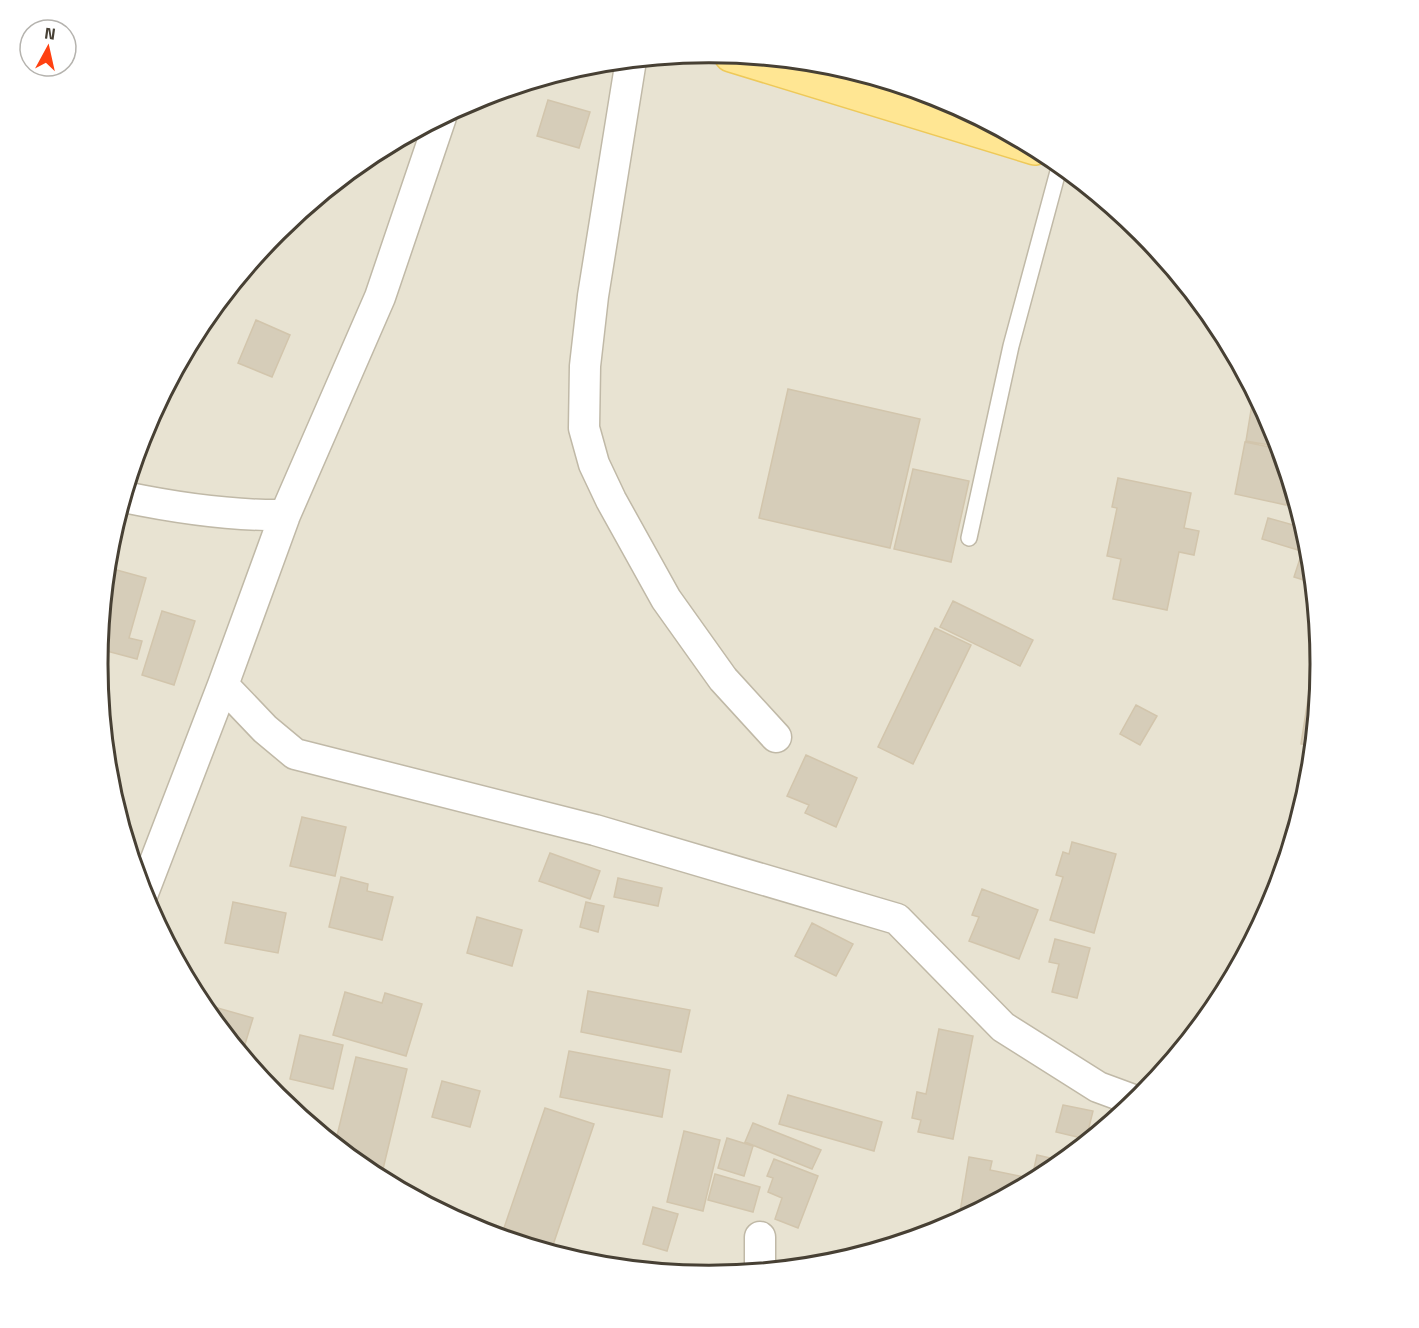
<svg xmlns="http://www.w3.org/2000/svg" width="1419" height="1328" viewBox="0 0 1419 1328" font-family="'Titillium Web',sans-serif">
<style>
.residential{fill:#e8e3d2}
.building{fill:#d6cdb9;stroke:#d2c5ac;stroke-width:1.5}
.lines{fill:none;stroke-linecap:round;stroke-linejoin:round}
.lane-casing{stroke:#c0b9a7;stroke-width:18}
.street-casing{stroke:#c0b9a7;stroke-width:33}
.primary-casing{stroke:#eec959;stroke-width:36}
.lane{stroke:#fff;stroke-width:15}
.street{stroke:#fff;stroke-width:30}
.primary{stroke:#ffe693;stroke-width:33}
.rim{fill:none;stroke:#474034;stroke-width:3}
</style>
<rect width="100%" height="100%" fill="#f4f0e5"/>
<path class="residential" d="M99 664a610 610 0 1 1 1220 0a610 610 0 1 1-1220 0Z"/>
<path class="building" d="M548,100l42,12 -11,36 -42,-12z
M256,320l34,15 -18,42 -34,-14z
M788,389l132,30 -30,129 -131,-30z
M1254,392l21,38 5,17 -34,-6z
M1245,442l35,7 11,34 -5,22 -51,-11z
M913,469l56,12 -18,81 -57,-13z
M1118,478l73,15 -7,35 15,3 -5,24 -15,-3 -12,58 -54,-11 8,-40 -14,-3 10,-48 -5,-1z
M1268,518l36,10 -6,22 -36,-11z
M1307,537l2,8 4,38 -19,-6z
M113,569l33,9 -17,60 13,3 -5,18 -38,-10 5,-51z
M953,601l80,39 -13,26 -80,-39z
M162,611l33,10 -21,64 -32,-10z
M935,628l36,17 -58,119 -35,-17z
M1309,693l9,2 -5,51 -12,-2z
M1136,705l21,11 -17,29 -20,-11z
M806,755l51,23 -21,49 -31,-14 4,-8 -22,-9z
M302,817l44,10 -11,49 -45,-10z
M1072,842l44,12 -22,79 -44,-13 13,-43 -7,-2 7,-23 6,2z
M550,853l50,18 -10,28 -51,-18z
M341,877l27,7 -1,7 26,6 -11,43 -53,-13z
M618,878l44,10 -4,18 -44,-9z
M982,889l56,21 -19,49 -50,-18 10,-24 -7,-2z
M233,902l53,11 -8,40 -53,-10z
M586,902l18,4 -6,26 -18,-5z
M477,917l45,13 -10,36 -45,-13z
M812,923l41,21 -17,32 -41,-20z
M1055,939l35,9 -13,50 -25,-6 7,-28 -10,-2z
M588,991l102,19 -9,42 -100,-20z
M345,992l37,11 3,-10 37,11 -16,52 -73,-21z
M200,1003l53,15 -11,36 -41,-51z
M939,1029l34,7 -20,103 -35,-7 3,-12 -9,-2 5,-26 9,2z
M300,1035l43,10 -10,44 -43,-10z
M569,1051l101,19 -8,47 -102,-20z
M356,1057l51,12 -24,100 -24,-5 -24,-20z
M442,1081l38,10 -10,36 -38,-10z
M788,1095l94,27 -8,29 -95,-27z
M1063,1105l30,6 -7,28 -30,-7z
M545,1108l49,16 -41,121 -49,-17z
M753,1123l68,27 -9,19 -67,-27z
M684,1131l36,9 -17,71 -36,-9z
M727,1138l26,8 -9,30 -26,-8z
M1037,1155l26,6 -14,12 -18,9z
M969,1157l23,4 -2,9 34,7 -1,10 -52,27 -11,-2z
M774,1159l44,17 -20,52 -23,-9 7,-21 -14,-6 5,-14 -6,-2z
M715,1174l45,13 -7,25 -45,-12z
M653,1207l25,7 -11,37 -24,-7z"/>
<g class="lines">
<g class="lane-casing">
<path id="lane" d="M969,538l42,-192 49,-182"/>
</g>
<g class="street-casing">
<path id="street" d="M631,60l-38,236 -8,70 -1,62 10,36 17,36 55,99 57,80 53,58
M124,497c53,11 106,19 161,18
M223,685l42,44 30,25 300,76 302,89 106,108 95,60 38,14
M143,893l80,-208 62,-170 95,-218 61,-180
M760,1237v34"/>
</g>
<g class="primary-casing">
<path id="primary" d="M731,55l304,93"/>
</g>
<use href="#lane" class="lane"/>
<use href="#street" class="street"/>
<use href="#primary" class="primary"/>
</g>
<path d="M0 0H1419V1328H0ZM108 664a601 601 0 1 1 1202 0a601 601 0 1 1-1202 0Z" fill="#fff" fill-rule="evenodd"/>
<path class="rim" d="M108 664a601 601 0 1 1 1202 0a601 601 0 1 1-1202 0Z"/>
<g transform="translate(48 48) rotate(8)"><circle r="28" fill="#ffffff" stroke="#b5b3ae" stroke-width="1.5"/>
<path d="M0-4.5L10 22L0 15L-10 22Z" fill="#ff4111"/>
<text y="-9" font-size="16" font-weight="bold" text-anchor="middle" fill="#474034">N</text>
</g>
</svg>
